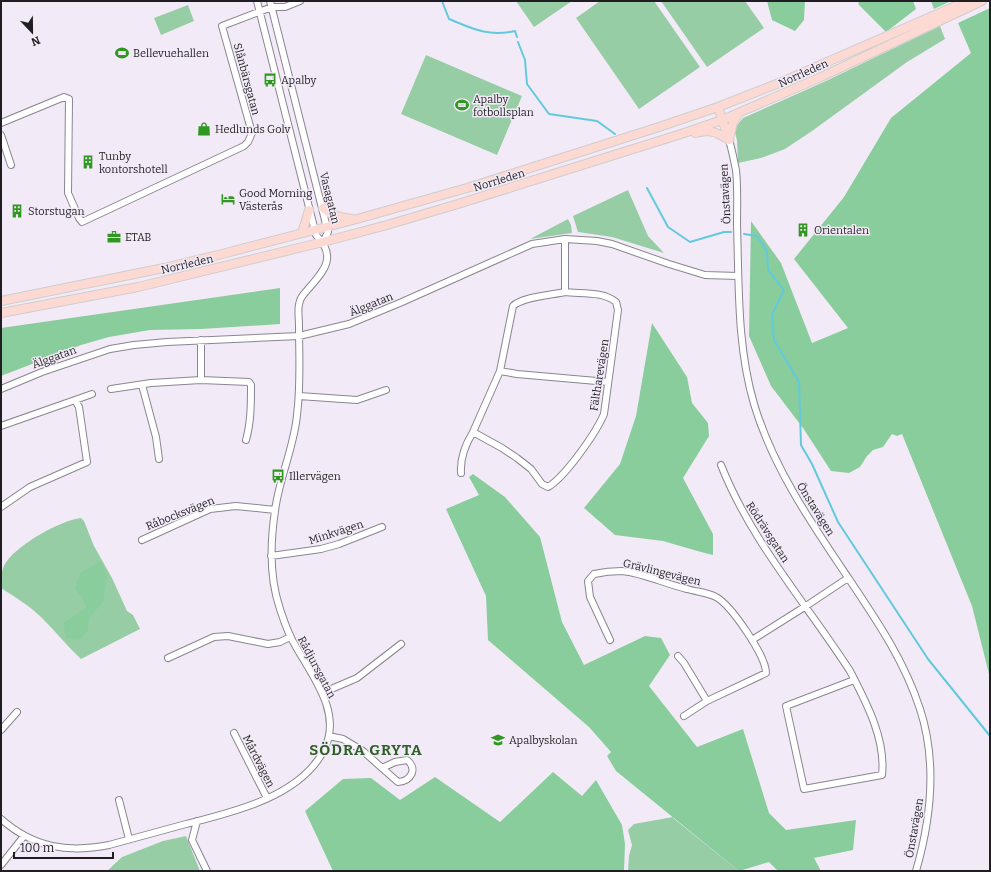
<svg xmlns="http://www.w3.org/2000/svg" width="991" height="872" viewBox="0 0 991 872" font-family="Bitter,serif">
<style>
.green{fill:#97cda5}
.forest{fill:#89cd9c}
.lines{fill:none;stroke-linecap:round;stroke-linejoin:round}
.stream{stroke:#63c9dc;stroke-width:2}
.minor-casing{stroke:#8b8590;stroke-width:8}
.major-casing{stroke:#cececf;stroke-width:10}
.minor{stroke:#fff;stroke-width:6}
.major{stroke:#fcd9d2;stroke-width:8}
.labels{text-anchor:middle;stroke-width:3;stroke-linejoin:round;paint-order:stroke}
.poi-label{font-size:11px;fill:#211e23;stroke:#f2ebf7;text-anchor:start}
.street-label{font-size:11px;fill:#211e23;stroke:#f2ebf7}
.district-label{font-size:15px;font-weight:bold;letter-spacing:1px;fill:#306029;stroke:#f2ebf7}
</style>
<rect width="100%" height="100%" fill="#f2ebf7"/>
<path class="green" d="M516,1h56l-38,26z
M600,1h54l46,66 -61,42 -63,-91z
M661,1h84l19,27 -57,39z
M188,5l6,16 -33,14 -7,-17z
M940,26l5,13 -38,23 -95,69 -27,18 -24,9 -23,5 -1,-23 -3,-11 9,-11 83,-37z
M426,55l96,41 -25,59 -96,-41z
M628,190l20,46 16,17 -52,-16 -34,-5 -5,-16z
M568,219l3,6 1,8 -42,6z
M81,518l3,3 10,25 18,32 15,33 6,4 7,14 -59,30c-14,-13 -26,-28 -39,-41 -12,-12 -27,-21 -41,-30 0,-9 0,-20 6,-27 12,-17 54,-41 74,-43z
M673,817v1l66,53h-111l1,-15 3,-11 -4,-15 6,-6z
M186,836l14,35h-93l15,-14 41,-16z"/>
<path class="forest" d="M767,1h38l-1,19 -9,11 -23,-11z
M858,1h55l3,8 -30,23 -27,-27z
M931,1h20l-17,8z
M990,8v670l-18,-72 -70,-172 -5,2 -5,-2 -9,13 -10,3 -6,6 -7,11 -11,6 -18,-2 -28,-43 -32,-42 -22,-50 2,-115 30,42 31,80 36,-15 -54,-69 50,-62 47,-79 80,-65 -13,-30z
M280,288v36l-79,5 -51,1 -41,7 -28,8 -80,31v-48z
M652,323l35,54 5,26 16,20 1,13 -26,42 30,56v21l-12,-3 -38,-11 -48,-6 -31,-27 36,-44 16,-48z
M473,474l32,23 35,40 22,85 22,43 61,-29 16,2 9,17 -21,31 48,61 46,-18 26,84 17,17 70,-10 -3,30 -39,8 7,13h-43l-9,-9 -30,9 -123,-100 -9,-15 4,-4 -22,-25 -101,-87 -2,-44 -40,-87 33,-14 -10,-18z
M101,561l6,14 -4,27 -14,16 -1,12 -9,10 -13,-2 -3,-15 23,-15 -2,-7 -9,-13 5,-15z
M553,772l29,24 14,-16 26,45 3,19 -1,27h-291l-28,-60 38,-32 28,-1 29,22 35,-23 65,45z"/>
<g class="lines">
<path class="stream" d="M442,1l7,18c24,10 39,18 66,12l2,6
M518,42l7,18 2,24 22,30 48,7 18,13
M647,188l21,39 22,15 34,-10h7
M744,234l13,2 10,15 1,19 16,20 -12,25 2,25 25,42 2,63 11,19 26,58 90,137 62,77"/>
<g class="minor-casing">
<path id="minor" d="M270,1l58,231 -5,10
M1,123l63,-26 5,2 -1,94 11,25 3,4 162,-76 4,-4 4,-9 -30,-107 50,-19h13l15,-6
M1,135l10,30
M729,140c3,10 5,20 7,30 2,18 1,37 1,55 2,60 0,121 17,179 19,64 58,120 95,175 28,42 55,81 71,130 17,52 11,110 -4,162
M565,239v53
M565,292c16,2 38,-1 51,10l2,8 -14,104c-8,19 -39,63 -56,73l-6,-3 -11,-15 -14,-11 -15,-10 -29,-16 27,-61 13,-65c9,-9 39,-11 52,-14z
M500,371l17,3 91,8
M201,380v-40
M142,385l14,52 3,22
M1,389l41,-17 68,-23 24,-4 33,-3 132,-6 50,-12 53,-22 130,-58 33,-5 32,2 15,3 57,20 36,11 33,1
M111,389l40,-6 50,-3 48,2 2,3c0,19 0,37 -5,55
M299,396l58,4 29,-10
M75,400l17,-6
M1,426l74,-26 4,7 8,55 -57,25 -29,20
M721,465c30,76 85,138 129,206 16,31 36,68 32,104l-78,14 -18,-83 68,-26
M461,473c-1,-15 4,-28 12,-41
M142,540l68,-31 26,-3 39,4
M271,556l50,-7 18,-5 43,-17
M610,640l-20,-43 -2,-16 6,-7c9,-2 18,-3 28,-3 21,2 44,13 65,18 10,3 20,3 29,8 15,8 50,59 50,76l-59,28 -23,15
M752,640l54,-34 42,-28
M678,656l6,7 23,38
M168,658l46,-21 14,-1 40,8 12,-2 10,-5
M322,693l35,-15 44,-34
M1,730l16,-18
M234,733l33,65
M329,736l14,3 20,12 19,17 13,-6 12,-2c11,9 4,21 -9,22l-16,-14
M119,800l10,39
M1,819c33,29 67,34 108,26 26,-7 51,-14 77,-21 47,-12 114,-27 138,-74 19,-37 -12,-74 -29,-105 -7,-11 -11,-24 -15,-36 -11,-32 -10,-65 -5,-98 4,-33 19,-63 22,-96 4,-30 2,-60 2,-90 0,-8 -2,-17 1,-24 1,-5 6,-9 9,-13 16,-18 28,-32 7,-53l-59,-234
M197,821l-5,19 15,31
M1,865l23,-29"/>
</g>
<g class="major-casing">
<path id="major" d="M718,107l11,33
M695,133c16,-4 21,-1 34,7
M729,139l4,-17 6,-9
M323,208c9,8 17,9 29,11
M302,233l7,-23
M1,301l163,-33 58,-14 135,-35 110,-31 189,-60 62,-21 61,-24 188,-82
M1,313l137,-26 185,-45 64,-17 71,-21 223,-70 41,-14 99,-43 161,-76"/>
</g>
<use href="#minor" class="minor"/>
<use href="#major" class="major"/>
</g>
<defs>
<g id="stadium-bare" transform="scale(1.08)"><path d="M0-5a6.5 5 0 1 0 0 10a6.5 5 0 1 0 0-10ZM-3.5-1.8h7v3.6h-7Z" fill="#309820" stroke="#f2ebf7" stroke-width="2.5" paint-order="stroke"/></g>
<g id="bus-bare" transform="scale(1.08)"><path d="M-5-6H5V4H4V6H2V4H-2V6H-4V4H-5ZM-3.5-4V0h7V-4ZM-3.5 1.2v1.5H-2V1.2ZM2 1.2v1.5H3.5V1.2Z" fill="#309820" stroke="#f2ebf7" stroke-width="2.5" paint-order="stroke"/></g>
<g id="shop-bare" transform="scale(1.08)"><path d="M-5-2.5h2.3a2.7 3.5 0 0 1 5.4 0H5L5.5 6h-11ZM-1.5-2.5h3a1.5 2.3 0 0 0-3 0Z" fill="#309820" stroke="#f2ebf7" stroke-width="2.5" paint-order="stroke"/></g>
<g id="building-bare" transform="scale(1.08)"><path d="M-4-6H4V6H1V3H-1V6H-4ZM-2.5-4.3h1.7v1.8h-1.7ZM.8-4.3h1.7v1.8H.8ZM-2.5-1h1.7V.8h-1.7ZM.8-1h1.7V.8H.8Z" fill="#309820" stroke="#f2ebf7" stroke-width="2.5" paint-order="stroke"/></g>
<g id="hotel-bare" transform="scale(1.08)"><path d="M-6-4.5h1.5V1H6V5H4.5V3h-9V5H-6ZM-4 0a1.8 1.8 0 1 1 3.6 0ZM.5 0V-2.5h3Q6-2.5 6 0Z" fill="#309820" stroke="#f2ebf7" stroke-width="2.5" paint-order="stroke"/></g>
<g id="office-bare" transform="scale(1.08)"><path d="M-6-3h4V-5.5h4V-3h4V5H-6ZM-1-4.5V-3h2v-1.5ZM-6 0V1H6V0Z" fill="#309820" stroke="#f2ebf7" stroke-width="2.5" paint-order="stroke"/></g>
<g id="school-bare" transform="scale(1.08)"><path d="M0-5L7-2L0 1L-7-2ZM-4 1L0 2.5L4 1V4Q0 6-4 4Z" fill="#309820" stroke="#f2ebf7" stroke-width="2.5" paint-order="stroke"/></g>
</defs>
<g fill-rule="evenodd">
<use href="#stadium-bare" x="122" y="53"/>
<use href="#bus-bare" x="270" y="80"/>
<use href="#stadium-bare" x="462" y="105"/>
<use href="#shop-bare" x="204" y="129"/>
<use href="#building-bare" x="88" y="162"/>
<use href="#hotel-bare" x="228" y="199"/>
<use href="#building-bare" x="17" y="211"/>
<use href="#building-bare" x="803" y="230"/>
<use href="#office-bare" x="114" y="237"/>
<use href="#bus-bare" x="278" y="476"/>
<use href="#school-bare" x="498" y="740"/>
</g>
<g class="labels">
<g class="poi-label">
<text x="133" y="57">Bellevuehallen</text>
<text x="281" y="84">Apalby</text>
<text x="473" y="103">Apalby<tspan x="473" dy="13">fotbollsplan</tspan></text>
<text x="215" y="133">Hedlunds Golv</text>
<text x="99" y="160">Tunby<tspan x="99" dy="13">kontorshotell</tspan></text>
<text x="239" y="197">Good Morning<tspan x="239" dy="13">Västerås</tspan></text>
<text x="28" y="215">Storstugan</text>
<text x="814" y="234">Orientalen</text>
<text x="125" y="241">ETAB</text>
<text x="289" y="480">Illervägen</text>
<text x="509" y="744">Apalbyskolan</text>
</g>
<g class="street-label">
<text transform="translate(803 73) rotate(-24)" y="4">Norrleden</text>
<text transform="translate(247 79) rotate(75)" y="4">Slånbärsgatan</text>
<text transform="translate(499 180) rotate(-17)" y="4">Norrleden</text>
<text transform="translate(725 194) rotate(-93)" y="4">Önstavägen</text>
<text transform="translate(330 198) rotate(76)" y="4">Vasagatan</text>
<text transform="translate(187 264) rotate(-13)" y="4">Norrleden</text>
<text transform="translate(371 304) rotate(-22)" y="4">Älggatan</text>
<text transform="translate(54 357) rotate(-20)" y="4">Älggatan</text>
<text transform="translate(599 375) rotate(-81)" y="4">Fältharevägen</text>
<text transform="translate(816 509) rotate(58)" y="4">Önstavägen</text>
<text transform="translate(180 513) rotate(-22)" y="4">Råbocksvägen</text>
<text transform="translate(336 532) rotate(-18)" y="4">Minkvägen</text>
<text transform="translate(768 532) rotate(57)" y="4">Rödrävsgatan</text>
<text transform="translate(662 572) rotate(14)" y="4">Grävlingevägen</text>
<text transform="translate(317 667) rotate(62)" y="4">Rådjursgatan</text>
<text transform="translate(259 761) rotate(63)" y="4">Mårdvägen</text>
<text transform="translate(914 828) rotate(-80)" y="4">Önstavägen</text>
</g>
<g class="district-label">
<text x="366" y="755">SÖDRA GRYTA</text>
</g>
</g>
<rect width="991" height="872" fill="none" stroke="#211e23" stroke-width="4"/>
<g transform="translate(32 32) rotate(158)" stroke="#f2ebf7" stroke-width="3" paint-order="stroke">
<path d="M0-3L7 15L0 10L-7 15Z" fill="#211e23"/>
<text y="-6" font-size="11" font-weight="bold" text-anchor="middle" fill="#211e23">N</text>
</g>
<path d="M14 852v6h99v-6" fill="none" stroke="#211e23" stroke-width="2"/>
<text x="20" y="852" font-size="12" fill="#211e23" stroke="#f2ebf7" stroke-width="3" paint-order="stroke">100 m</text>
</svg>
